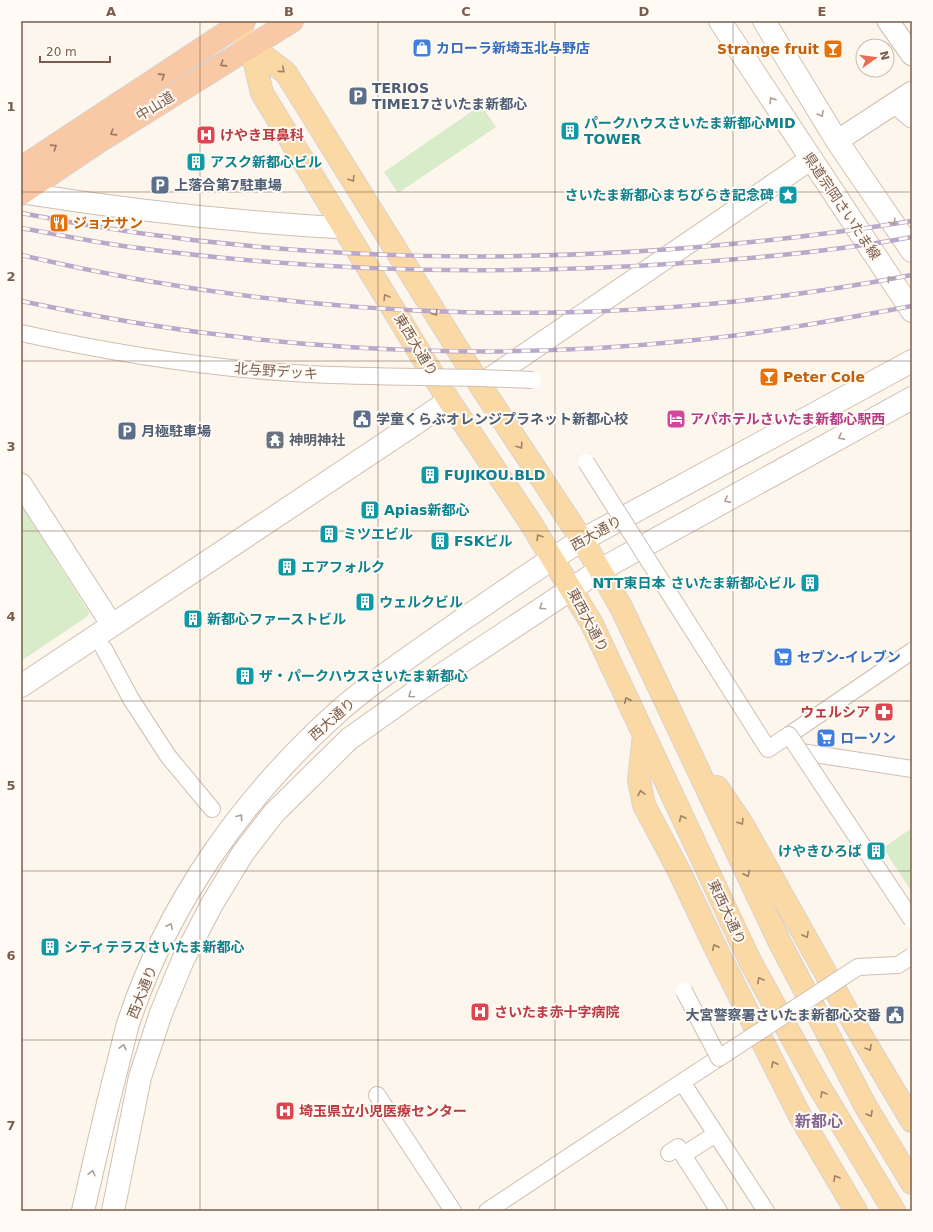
<svg xmlns="http://www.w3.org/2000/svg" width="933" height="1232" viewBox="0 0 933 1232" font-family="'DejaVu Sans','Noto Sans JP',sans-serif">
<style>
.green{fill:#d8ecc9}
.lines{fill:none;stroke-linecap:round;stroke-linejoin:round}
.pedestrian-casing{stroke:#d1beb0;stroke-width:18}
.minor-casing{stroke:#d1beb0;stroke-width:23}
.tertiary-casing{stroke:#d1beb0;stroke-width:24}
.secondary-casing{stroke:#d6c0b0;stroke-width:24}
.primary-casing{stroke:#dad1cd;stroke-width:24}
.trunk-casing{stroke:#dad1cd;stroke-width:24}
.pedestrian{stroke:#fff;stroke-width:16}
.minor{stroke:#fff;stroke-width:21}
.tertiary{stroke:#fff;stroke-width:22}
.secondary{stroke:#fff;stroke-width:22}
.primary{stroke:#fbd9a5;stroke-width:22}
.trunk{stroke:#f9c8a4;stroke-width:22}
.rail-casing{stroke:#b9a8c9;stroke-width:4.5}
.rail{stroke:#fffaf3;stroke-width:3;stroke-dasharray:9;stroke-linecap:butt}
.pedestrian-bridge-casing{stroke:#d1beb0;stroke-width:18;stroke-linecap:butt}
.pedestrian-bridge{stroke:#fff;stroke-width:16}
.oneway{stroke:#9a7763}
.oneway2{stroke:#a18267}
.oneway3{stroke:#af9d94}
.grid{fill:none;stroke:#7a5c4d;stroke-width:1;stroke-opacity:0.55}
.labels{text-anchor:middle;stroke-width:4;stroke-linejoin:round;paint-order:stroke}
.shop-label{font-size:14px;font-weight:bold;fill:#366cbe;stroke:#fffaf3;text-anchor:start}
.food-label{font-size:14px;font-weight:bold;fill:#c56008;stroke:#fffaf3;text-anchor:start}
.service-label{font-size:14px;font-weight:bold;fill:#4e5e75;stroke:#fffaf3;text-anchor:start}
.street-label{font-size:14px;fill:#7a5c4d;stroke:#fffaf3}
.culture-label{font-size:14px;font-weight:bold;fill:#0d838f;stroke:#fffaf3;text-anchor:start}
.health-label{font-size:14px;font-weight:bold;fill:#be3a42;stroke:#fffaf3;text-anchor:start}
.hotel-label{font-size:14px;font-weight:bold;fill:#b23c85;stroke:#fffaf3;text-anchor:start}
.worship-label{font-size:14px;font-weight:bold;fill:#5b616d;stroke:#fffaf3;text-anchor:start}
.quarter-label{font-size:16px;font-weight:bold;fill:#846695;stroke:#fffaf3}
.neatline{fill:none;stroke:#7a5c4d;stroke-width:1.5}
.grid-label{font-size:13px;text-anchor:middle;font-weight:bold;fill:#7a5c4d}
</style>
<rect width="100%" height="100%" fill="#fdf6ec"/>
<path class="green" d="M481,105l15,22 -98,66 -14,-21z
M21,505l68,107 -1,4 -67,45z
M912,828v64l-29,-44z"/>
<g class="lines">
<g class="pedestrian-casing">
<path id="pedestrian" d="M104,649l27,50 37,57 44,53
M789,735l123,-84
M801,752l111,17
M719,1058l-37,24 84,129
M377,1095l76,116
M716,1134l-33,21 36,56
M669,1153l9,-6 5,8
M487,1211l195,-129"/>
</g>
<g class="minor-casing">
<path id="minor" d="M888,21l24,34
M896,103l16,14
M837,141l75,-49
M23,193c106,17 214,29 321,35
M480,385l331,-226
M21,484l91,141"/>
</g>
<g class="tertiary-casing">
<path id="tertiary" d="M21,686l428,-285
M83,1211c10,-44 20,-88 31,-132 5,-18 9,-37 14,-55 40,-122 116,-228 211,-313 38,-33 82,-62 123,-91 40,-27 79,-55 120,-80l330,-179
M113,1211l27,-134 21,-64 22,-53 29,-56 31,-51 31,-40 75,-74 62,-44 189,-125 312,-172"/>
</g>
<g class="secondary-casing">
<path id="secondary" d="M720,21l192,290
M764,21l73,120 75,110"/>
</g>
<g class="primary-casing">
<path id="primary" d="M237,26l14,20 11,47 187,308 81,121 62,102 158,337 67,122 77,128
M251,46l35,27 194,312 102,155 18,30 22,39 158,334 86,164 46,76
M644,735l-5,45 5,25 35,66 40,84 82,163 55,93
M717,787l24,35 111,198 60,101"/>
</g>
<g class="trunk-casing">
<path id="trunk" d="M21,168l223,-147
M21,194l77,-52 194,-121"/>
</g>
<use href="#pedestrian" class="pedestrian"/>
<use href="#minor" class="minor"/>
<use href="#tertiary" class="tertiary"/>
<use href="#secondary" class="secondary"/>
<use href="#primary" class="primary"/>
<use href="#trunk" class="trunk"/>
<g class="rail-casing">
<path id="rail" d="M21,213c293,58 597,55 891,8
M21,228c34,6 68,13 102,18 186,26 374,30 561,17 76,-5 153,-12 228,-26
M21,255c292,69 597,77 891,20
M21,301c217,47 443,63 664,40 76,-7 152,-21 227,-35"/>
</g>
<use href="#rail" class="rail"/>
<g class="pedestrian-bridge-casing">
<path id="pedestrian-bridge" d="M21,333c95,21 191,36 288,41 75,4 150,2 224,6
M586,462l182,287 21,-14 123,185
M684,991l35,67 139,-91 40,-2 14,-9"/>
</g>
<use href="#pedestrian-bridge" class="pedestrian-bridge"/>
</g>
<defs><path id="oneway-chevron" d="M-2-3.5L2.5 0L-2 3.5" fill="none" stroke-width="1.6" stroke-linecap="round" stroke-linejoin="round"/></defs>
<g class="oneway">
<use href="#oneway-chevron" transform="translate(223 64) rotate(147)"/>
<use href="#oneway-chevron" transform="translate(162 76) rotate(-33)"/>
<use href="#oneway-chevron" transform="translate(113 133) rotate(148)"/>
<use href="#oneway-chevron" transform="translate(54 147) rotate(-33)"/>
</g>
<g class="oneway2">
<use href="#oneway-chevron" transform="translate(282 70) rotate(40)"/>
<use href="#oneway-chevron" transform="translate(352 179) rotate(58)"/>
<use href="#oneway-chevron" transform="translate(386 297) rotate(-121)"/>
<use href="#oneway-chevron" transform="translate(435 313) rotate(58)"/>
<use href="#oneway-chevron" transform="translate(520 446) rotate(57)"/>
<use href="#oneway-chevron" transform="translate(539 537) rotate(-122)"/>
<use href="#oneway-chevron" transform="translate(627 700) rotate(-115)"/>
<use href="#oneway-chevron" transform="translate(641 793) rotate(-102)"/>
<use href="#oneway-chevron" transform="translate(682 818) rotate(-115)"/>
<use href="#oneway-chevron" transform="translate(741 822) rotate(58)"/>
<use href="#oneway-chevron" transform="translate(747 874) rotate(64)"/>
<use href="#oneway-chevron" transform="translate(806 935) rotate(61)"/>
<use href="#oneway-chevron" transform="translate(715 947) rotate(-115)"/>
<use href="#oneway-chevron" transform="translate(760 980) rotate(-119)"/>
<use href="#oneway-chevron" transform="translate(869 1048) rotate(59)"/>
<use href="#oneway-chevron" transform="translate(774 1064) rotate(-117)"/>
<use href="#oneway-chevron" transform="translate(823 1094) rotate(-121)"/>
<use href="#oneway-chevron" transform="translate(870 1114) rotate(60)"/>
<use href="#oneway-chevron" transform="translate(836 1178) rotate(-121)"/>
</g>
<g class="oneway3">
<use href="#oneway-chevron" transform="translate(772 100) rotate(-123)"/>
<use href="#oneway-chevron" transform="translate(821 114) rotate(59)"/>
<use href="#oneway-chevron" transform="translate(893 222) rotate(56)"/>
<use href="#oneway-chevron" transform="translate(890 279) rotate(-124)"/>
<use href="#oneway-chevron" transform="translate(841 437) rotate(151)"/>
<use href="#oneway-chevron" transform="translate(727 500) rotate(151)"/>
<use href="#oneway-chevron" transform="translate(542 607) rotate(146)"/>
<use href="#oneway-chevron" transform="translate(411 695) rotate(145)"/>
<use href="#oneway-chevron" transform="translate(240 817) rotate(-52)"/>
<use href="#oneway-chevron" transform="translate(170 926) rotate(-64)"/>
<use href="#oneway-chevron" transform="translate(123 1047) rotate(-76)"/>
<use href="#oneway-chevron" transform="translate(92 1173) rotate(-77)"/>
</g>
<path class="grid" d="M200,21v1190M378,21v1190M555,21v1190M733,21v1190M21,192h891M21,361h891M21,531h891M21,701h891M21,871h891M21,1040h891"/>
<defs>
<g id="shop-square" transform="scale(1)"><rect x="-9" y="-9" width="18" height="18" rx="4" fill="#3f7fe0" stroke="#fffaf3"/><path d="M-5-2.5h2.3a2.7 3.5 0 0 1 5.4 0H5L5.5 6h-11ZM-1.5-2.5h3a1.5 2.3 0 0 0-3 0Z" fill="#fff"/></g>
<g id="bar-square" transform="scale(1)"><rect x="-9" y="-9" width="18" height="18" rx="4" fill="#e8710a" stroke="#fffaf3"/><path d="M-6-5H6L.8 .8V4.5H3.5V6h-7V4.5H-.8V.8Z" fill="#fff"/></g>
<g id="parking-square" transform="scale(1)"><rect x="-9" y="-9" width="18" height="18" rx="4" fill="#5c6f8a" stroke="#fffaf3"/><path d="M-3.5-5.5H1a3.5 3.5 0 0 1 0 7H-1V5.5H-3.5ZM-1-3.4V-.6H.8a1.4 1.4 0 0 0 0-2.8Z" fill="#fff"/></g>
<g id="building-square" transform="scale(1)"><rect x="-9" y="-9" width="18" height="18" rx="4" fill="#0f9aa8" stroke="#fffaf3"/><path d="M-4-6H4V6H1V3H-1V6H-4ZM-2.5-4.3h1.7v1.8h-1.7ZM.8-4.3h1.7v1.8H.8ZM-2.5-1h1.7V.8h-1.7ZM.8-1h1.7V.8H.8Z" fill="#fff"/></g>
<g id="hospital-square" transform="scale(1)"><rect x="-9" y="-9" width="18" height="18" rx="4" fill="#e0444e" stroke="#fffaf3"/><path d="M-5-5h3v3.5h4V-5h3V5h-3V1.5h-4V5h-3Z" fill="#fff"/></g>
<g id="sight-square" transform="scale(1)"><rect x="-9" y="-9" width="18" height="18" rx="4" fill="#0f9aa8" stroke="#fffaf3"/><path d="M0-6L1.8-2.2L6-1.7L2.9 1.2L3.7 5.4L0 3.3L-3.7 5.4L-2.9 1.2L-6-1.7L-1.8-2.2Z" fill="#fff"/></g>
<g id="restaurant-square" transform="scale(1)"><rect x="-9" y="-9" width="18" height="18" rx="4" fill="#e8710a" stroke="#fffaf3"/><path d="M-5-6h1v4h1v-4h1v4h1v-4h1v5L-1.5 .5V6h-2V.5L-5-1ZM5-6V6H3V1.5H1.5Q1.5-4 5-6Z" fill="#fff"/></g>
<g id="civic-square" transform="scale(1)"><rect x="-9" y="-9" width="18" height="18" rx="4" fill="#5c6f8a" stroke="#fffaf3"/><path d="M-.6-6.5H3V-4.5H.6V-3L4-1V1h2V6H-6V1h2V-1L-.6-3ZM-1.2 2.5V6h2.4V2.5Z" fill="#fff"/></g>
<g id="hotel-square" transform="scale(1)"><rect x="-9" y="-9" width="18" height="18" rx="4" fill="#d1479c" stroke="#fffaf3"/><path d="M-6-4.5h1.5V1H6V5H4.5V3h-9V5H-6ZM-4 0a1.8 1.8 0 1 1 3.6 0ZM.5 0V-2.5h3Q6-2.5 6 0Z" fill="#fff"/></g>
<g id="temple-square" transform="scale(1)"><rect x="-9" y="-9" width="18" height="18" rx="4" fill="#6b7280" stroke="#fffaf3"/><path d="M0-6L5-2H3V0L6.5 2.5H4V6H1.5V3h-3V6H-4V2.5H-6.5L-3 0V-2H-5Z" fill="#fff"/></g>
<g id="supermarket-square" transform="scale(1)"><rect x="-9" y="-9" width="18" height="18" rx="4" fill="#3f7fe0" stroke="#fffaf3"/><path d="M-6-5.5h2.5l.6 2H6L4.5 2H-2.5L-4.4-4H-6ZM-1.5 3.2a1.3 1.3 0 1 0 .1 0ZM3 3.2a1.3 1.3 0 1 0 .1 0Z" fill="#fff"/></g>
<g id="pharmacy-square" transform="scale(1)"><rect x="-9" y="-9" width="18" height="18" rx="4" fill="#e0444e" stroke="#fffaf3"/><path d="M-2-6h4v4h4v4h-4v4h-4v-4h-4v-4h4Z" fill="#fff"/></g>
</defs>
<g fill-rule="evenodd">
<use href="#shop-square" x="422" y="48"/>
<use href="#bar-square" x="833" y="49"/>
<use href="#parking-square" x="358" y="96"/>
<use href="#building-square" x="570" y="131"/>
<use href="#hospital-square" x="206" y="135"/>
<use href="#building-square" x="196" y="162"/>
<use href="#parking-square" x="160" y="185"/>
<use href="#sight-square" x="788" y="195"/>
<use href="#restaurant-square" x="59" y="223"/>
<use href="#bar-square" x="769" y="377"/>
<use href="#civic-square" x="362" y="419"/>
<use href="#hotel-square" x="676" y="419"/>
<use href="#parking-square" x="127" y="431"/>
<use href="#temple-square" x="275" y="440"/>
<use href="#building-square" x="430" y="475"/>
<use href="#building-square" x="370" y="510"/>
<use href="#building-square" x="329" y="534"/>
<use href="#building-square" x="440" y="541"/>
<use href="#building-square" x="287" y="567"/>
<use href="#building-square" x="810" y="583"/>
<use href="#building-square" x="365" y="602"/>
<use href="#building-square" x="193" y="619"/>
<use href="#supermarket-square" x="783" y="657"/>
<use href="#building-square" x="245" y="676"/>
<use href="#pharmacy-square" x="884" y="712"/>
<use href="#supermarket-square" x="826" y="738"/>
<use href="#building-square" x="876" y="851"/>
<use href="#building-square" x="50" y="947"/>
<use href="#hospital-square" x="480" y="1012"/>
<use href="#civic-square" x="895" y="1015"/>
<use href="#hospital-square" x="285" y="1111"/>
</g>
<g class="labels">
<g class="shop-label">
<text x="436" y="53">カローラ新埼玉北与野店</text>
<text x="797" y="662">セブン-イレブン</text>
<text x="840" y="743">ローソン</text>
</g>
<g class="food-label">
<text x="819" y="54" text-anchor="end">Strange fruit</text>
<text x="73" y="228">ジョナサン</text>
<text x="783" y="382">Peter Cole</text>
</g>
<g class="service-label">
<text x="372" y="93">TERIOS<tspan x="372" dy="16">TIME17さいたま新都心</tspan></text>
<text x="174" y="190">上落合第7駐車場</text>
<text x="376" y="424">学童くらぶオレンジプラネット新都心校</text>
<text x="141" y="436">月極駐車場</text>
<text x="881" y="1020" text-anchor="end">大宮警察署さいたま新都心交番</text>
</g>
<g class="street-label">
<text transform="translate(155 106) rotate(-32)" y="5">中山道</text>
<text transform="translate(842 206) rotate(56)" y="5">県道宗岡さいたま線</text>
<text transform="translate(416 345) rotate(59)" y="5">東西大通り</text>
<text transform="translate(276 371) rotate(4)" y="5">北与野デッキ</text>
<text transform="translate(596 533) rotate(-29)" y="5">西大通り</text>
<text transform="translate(588 620) rotate(62)" y="5">東西大通り</text>
<text transform="translate(332 719) rotate(-41)" y="5">西大通り</text>
<text transform="translate(727 912) rotate(65)" y="5">東西大通り</text>
<text transform="translate(142 992) rotate(-68)" y="5">西大通り</text>
</g>
<g class="culture-label">
<text x="584" y="128">パークハウスさいたま新都心MID<tspan x="584" dy="16">TOWER</tspan></text>
<text x="210" y="167">アスク新都心ビル</text>
<text x="774" y="200" text-anchor="end">さいたま新都心まちびらき記念碑</text>
<text x="444" y="480">FUJIKOU.BLD</text>
<text x="384" y="515">Apias新都心</text>
<text x="343" y="539">ミツエビル</text>
<text x="454" y="546">FSKビル</text>
<text x="301" y="572">エアフォルク</text>
<text x="796" y="588" text-anchor="end">NTT東日本 さいたま新都心ビル</text>
<text x="379" y="607">ウェルクビル</text>
<text x="207" y="624">新都心ファーストビル</text>
<text x="259" y="681">ザ・パークハウスさいたま新都心</text>
<text x="862" y="856" text-anchor="end">けやきひろば</text>
<text x="64" y="952">シティテラスさいたま新都心</text>
</g>
<g class="health-label">
<text x="220" y="140">けやき耳鼻科</text>
<text x="870" y="717" text-anchor="end">ウェルシア</text>
<text x="494" y="1017">さいたま赤十字病院</text>
<text x="299" y="1116">埼玉県立小児医療センター</text>
</g>
<g class="hotel-label">
<text x="690" y="424">アパホテルさいたま新都心駅西</text>
</g>
<g class="worship-label">
<text x="289" y="445">神明神社</text>
</g>
<g class="quarter-label">
<text x="819" y="1127">新都心</text>
</g>
</g>
<rect width="933" height="1232" fill="none" stroke="#fffaf3" stroke-width="44"/>
<g transform="translate(875 58) rotate(76)"><circle r="19" fill="#fffaf3" stroke="#cabbb1"/>
<path d="M0-3L7 15L0 10L-7 15Z" fill="#e76f51"/>
<text y="-6" font-size="11" font-weight="bold" text-anchor="middle" fill="#7a5c4d">N</text>
</g>
<path d="M40 56v6h70v-6" fill="none" stroke="#7a5c4d" stroke-width="2"/>
<text x="46" y="56" font-size="12" fill="#7a5c4d" stroke="#fffaf3" stroke-width="3" paint-order="stroke">20 m</text>
<rect x="22" y="22" width="889" height="1188" class="neatline"/>
<g class="grid-label">
<text x="111" y="16">A</text>
<text x="289" y="16">B</text>
<text x="466" y="16">C</text>
<text x="644" y="16">D</text>
<text x="822" y="16">E</text>
<text x="11" y="111">1</text>
<text x="11" y="281">2</text>
<text x="11" y="451">3</text>
<text x="11" y="621">4</text>
<text x="11" y="790">5</text>
<text x="11" y="960">6</text>
<text x="11" y="1130">7</text>
</g>
</svg>
